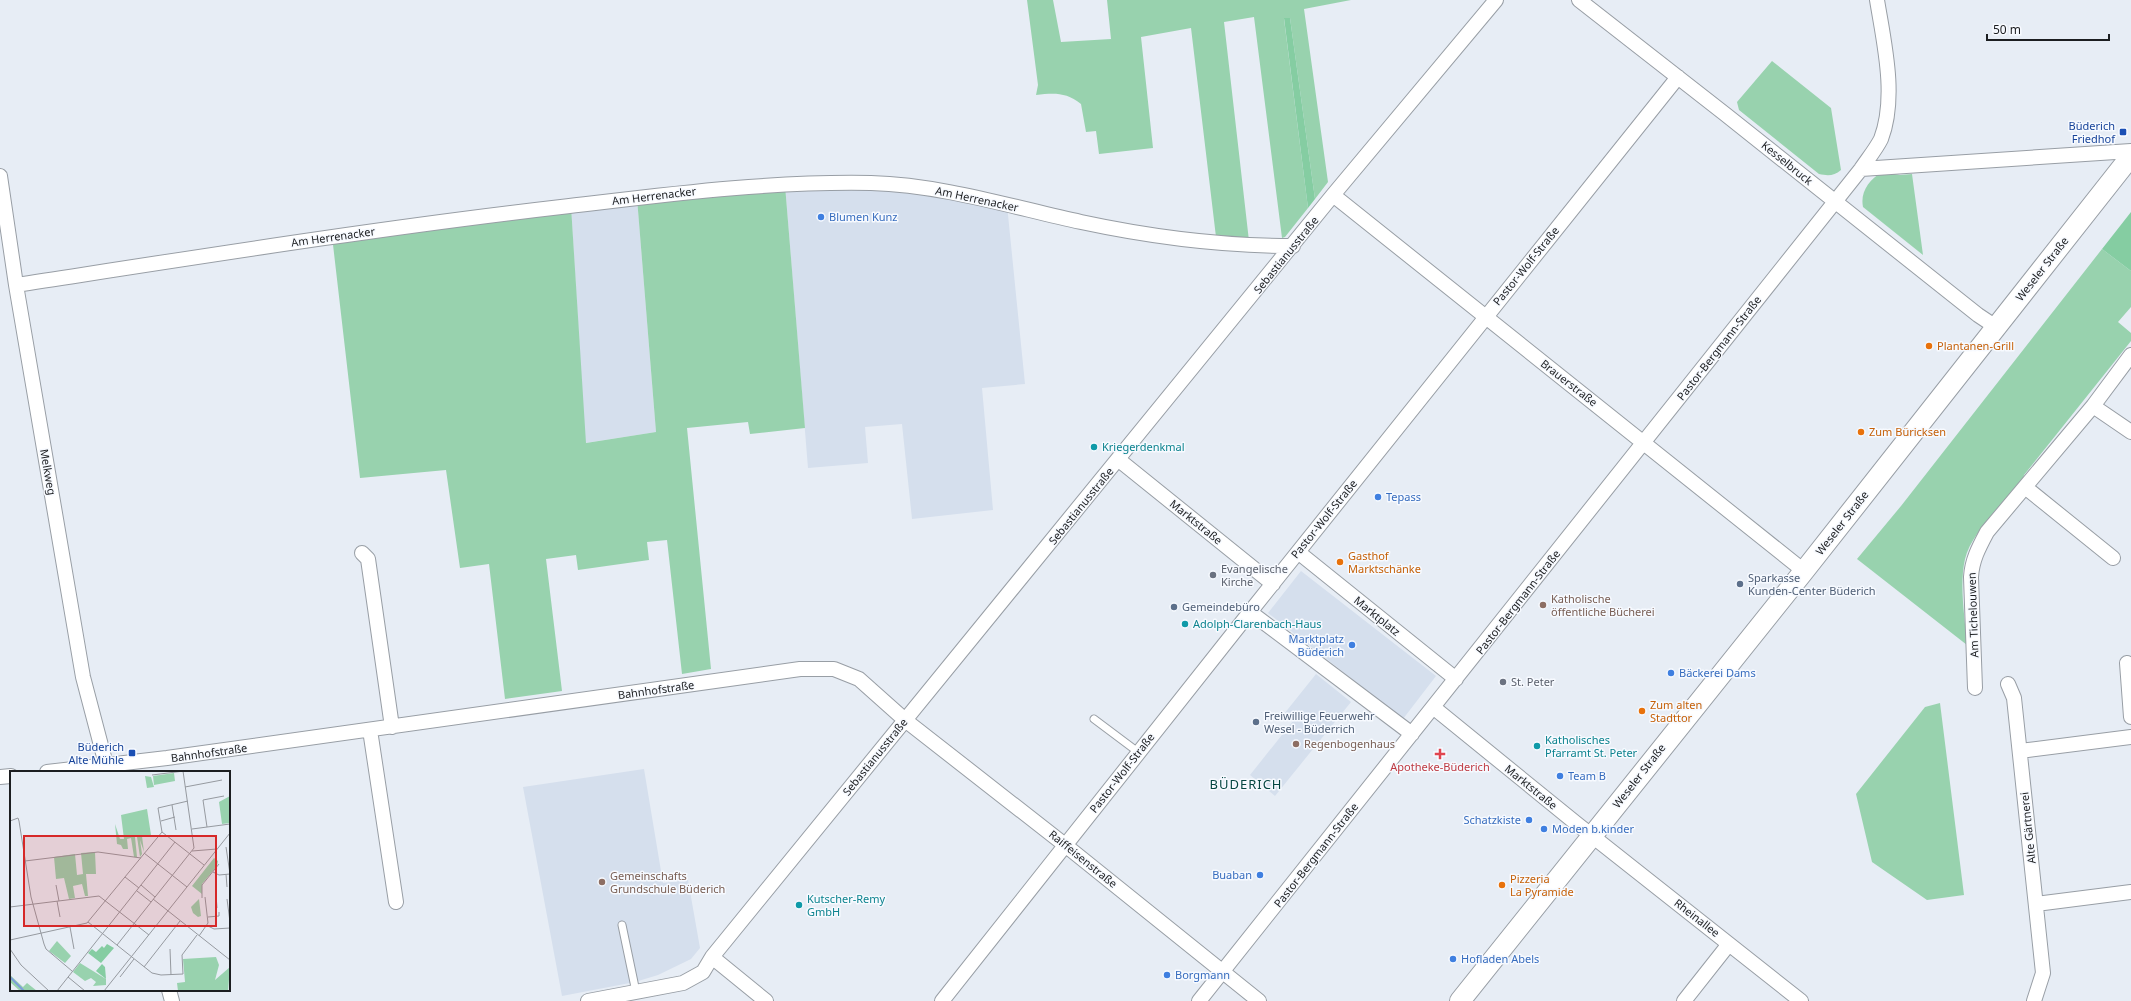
<svg xmlns="http://www.w3.org/2000/svg" width="2131" height="1001" viewBox="0 0 2131 1001" font-family="'Noto Sans',sans-serif">
<style>
.built{fill:#d5dfed}
.green{fill:#98d2ae}
.forest{fill:#85cda2}
.lines{fill:none;stroke-linecap:round;stroke-linejoin:round}
.lane-casing{stroke:#989ea5;stroke-width:9}
.street-casing{stroke:#989ea5;stroke-width:16}
.secondary-casing{stroke:#989ea5;stroke-width:22}
.lane{stroke:#fff;stroke-width:7}
.street{stroke:#fff;stroke-width:14}
.secondary{stroke:#fff;stroke-width:20}
.transit-dot{fill:#1a4fb4;stroke:#f7faff;stroke-width:1.5}
.shop-dot{fill:#3f7fe0;stroke:#f7faff;stroke-width:1.5}
.food-dot{fill:#e8710a;stroke:#f7faff;stroke-width:1.5}
.culture-dot{fill:#0f9aa8;stroke:#f7faff;stroke-width:1.5}
.worship-dot{fill:#6b7280;stroke:#f7faff;stroke-width:1.5}
.service-dot{fill:#5c6f8a;stroke:#f7faff;stroke-width:1.5}
.education-dot{fill:#8d6e63;stroke:#f7faff;stroke-width:1.5}
.health-dot{fill:#e0444e;stroke:#f7faff;stroke-width:1.5}
.labels{text-anchor:middle;stroke-width:3;stroke-linejoin:round;paint-order:stroke}
.transit-label{font-size:11px;fill:#164399;stroke:#f7faff;text-anchor:end}
.street-label{font-size:11px;fill:#1c1e21;stroke:#f7faff}
.shop-label{font-size:11px;fill:#366cbe;stroke:#f7faff;text-anchor:start}
.food-label{font-size:11px;fill:#c56008;stroke:#f7faff;text-anchor:start}
.culture-label{font-size:11px;fill:#0d838f;stroke:#f7faff;text-anchor:start}
.worship-label{font-size:11px;fill:#5b616d;stroke:#f7faff;text-anchor:start}
.service-label{font-size:11px;fill:#4e5e75;stroke:#f7faff;text-anchor:start}
.education-label{font-size:11px;fill:#785e54;stroke:#f7faff;text-anchor:start}
.health-label{font-size:11px;fill:#be3a42;stroke:#f7faff}
.quarter-label{font-size:13px;letter-spacing:1px;fill:#054642;stroke:#f7faff}
.inset-river{fill:none;stroke:#7c9dd9;stroke-width:2}
.inset-road{fill:none;stroke:#969aa0;stroke-width:1}
.view{fill:#d62828;fill-opacity:0.15;stroke:#d62828;stroke-width:2}
.inset-edge{fill:none;stroke:#1c1e21;stroke-width:2}
</style>
<rect width="100%" height="100%" fill="#e7edf5"/>
<path class="built" d="M785,185l123,1 99,19 18,179 -43,4 11,122 -81,9 -10,-95 -37,3 3,36 -60,5z
M637,198l19,234 -71,11 -14,-237z
M1301,571l135,105 -33,43 -135,-106z
M1316,674l35,28 -76,94 -25,-21 43,-54 -9,-7z
M644,769l19,114 25,-3 12,68 -9,11 -33,16 -23,7 -73,14 -39,-209z"/>
<path class="green" d="M1027,0h26l8,42 50,-3 -4,-39h244l-47,9 24,173 -13,17 -25,-181 -6,1 24,189 -23,29 -3,1 -28,-221 -30,5 25,219 -33,-4 -25,-209 -50,9 12,111 -54,6 -3,-23 -10,1 -5,-28c-15,-12 -27,-11 -45,-9l2,-10z
M1772,61l59,47 10,62c-7,6 -13,6 -22,4l-80,-64 -2,-8z
M1882,172l18,3 12,-1 11,81 -60,-48c-3,-15 6,-27 19,-35z
M785,185l20,243 -55,6 -2,-12 -61,6 24,241 -29,5 -15,-134 -20,2 2,18 -71,10 -2,-15 -30,4 16,132 -57,8 -16,-135 -29,4 -14,-98 -86,8 -28,-242 239,-30 15,237 70,-11 -19,-234z
M2102,249l29,22v36l-13,15 13,11v8l-107,134 -1,5c-18,21 -52,53 -58,79 -6,27 0,59 2,86l-110,-86 44,-53z
M1940,703l24,192 -37,5 -55,-38 -16,-68 69,-87z"/>
<path class="forest" d="M1284,18h6l25,181 -7,9z
M2131,212v59l-29,-22z"/>
<g class="lines">
<g class="lane-casing">
<path id="lane" d="M1094,719l44,33
M622,925l14,67"/>
</g>
<g class="street-casing">
<path id="street" d="M1579,0l146,114 253,201 18,12
M1861,169l270,-18
M0,176l16,109 67,392 25,95
M1333,195l471,376
M16,285c182,-28 363,-57 545,-78 103,-12 206,-26 310,-24 71,2 141,24 210,39 70,15 140,24 212,24
M2093,406l38,26
M1119,460l154,124
M2025,487l88,71
M1298,552l158,127
M362,553l6,6 24,168
M1250,612l162,122
M2127,663l4,54
M2008,684l6,14 29,275 -9,28
M1975,688l-4,-111c1,-17 8,-30 16,-45l106,-126 38,-51
M1433,707l144,117 224,177
M370,730l26,172
M2020,751l111,-14
M47,772l120,-14 633,-89h34l25,10 46,41 160,125 194,156
M0,777l11,-1
M2036,904l95,-12
M712,957l54,44
M169,990l3,11
M588,1001l95,-18 20,-11 9,-15 621,-762 163,-195
M942,1001l308,-389 428,-535
M1199,1001l662,-832c6,-9 15,-20 20,-30 16,-42 3,-96 -4,-139
M1684,1001l45,-57"/>
</g>
<g class="secondary-casing">
<path id="secondary" d="M1460,1001l344,-430 327,-415"/>
</g>
<use href="#lane" class="lane"/>
<use href="#street" class="street"/>
<use href="#secondary" class="secondary"/>
</g>
<g class="transit-dot">
<rect x="2119" y="128" width="8" height="8" rx="2"/>
<rect x="128" y="749" width="8" height="8" rx="2"/>
</g>
<g class="shop-dot">
<circle cx="821" cy="217" r="4"/>
<circle cx="1378" cy="497" r="4"/>
<circle cx="1352" cy="645" r="4"/>
<circle cx="1671" cy="673" r="4"/>
<circle cx="1560" cy="776" r="4"/>
<circle cx="1529" cy="820" r="4"/>
<circle cx="1544" cy="829" r="4"/>
<circle cx="1260" cy="875" r="4"/>
<circle cx="1453" cy="959" r="4"/>
<circle cx="1167" cy="975" r="4"/>
</g>
<g class="food-dot">
<circle cx="1929" cy="346" r="4"/>
<circle cx="1861" cy="432" r="4"/>
<circle cx="1340" cy="562" r="4"/>
<circle cx="1642" cy="711" r="4"/>
<circle cx="1502" cy="885" r="4"/>
</g>
<g class="culture-dot">
<circle cx="1094" cy="447" r="4"/>
<circle cx="1185" cy="624" r="4"/>
<circle cx="1537" cy="746" r="4"/>
<circle cx="799" cy="905" r="4"/>
</g>
<g class="worship-dot">
<circle cx="1213" cy="575" r="4"/>
<circle cx="1503" cy="682" r="4"/>
</g>
<g class="service-dot">
<circle cx="1740" cy="584" r="4"/>
<circle cx="1174" cy="607" r="4"/>
<circle cx="1256" cy="722" r="4"/>
</g>
<g class="education-dot">
<circle cx="1543" cy="605" r="4"/>
<circle cx="1296" cy="744" r="4"/>
<circle cx="602" cy="882" r="4"/>
</g>
<path class="health-dot" d="M1438 748h4v4h4v4h-4v4h-4v-4h-4v-4h4z"/>
<g class="labels">
<g class="transit-label">
<text x="2115" y="130">Büderich<tspan x="2115" dy="13">Friedhof</tspan></text>
<text x="124" y="751">Büderich<tspan x="124" dy="13">Alte Mühle</tspan></text>
</g>
<g class="street-label">
<text transform="translate(1787 163) rotate(39)" y="4">Kesselbruck</text>
<text transform="translate(654 196) rotate(-7)" y="4">Am Herrenacker</text>
<text transform="translate(977 199) rotate(12)" y="4">Am Herrenacker</text>
<text transform="translate(333 237) rotate(-8)" y="4">Am Herrenacker</text>
<text transform="translate(1286 255) rotate(-51)" y="4">Sebastianusstraße</text>
<text transform="translate(1526 266) rotate(-51)" y="4">Pastor-Wolf-Straße</text>
<text transform="translate(2042 269) rotate(-52)" y="4">Weseler Straße</text>
<text transform="translate(1719 348) rotate(-52)" y="4">Pastor-Bergmann-Straße</text>
<text transform="translate(1569 383) rotate(38)" y="4">Brauerstraße</text>
<text transform="translate(48 472) rotate(80)" y="4">Melkweg</text>
<text transform="translate(1081 506) rotate(-51)" y="4">Sebastianusstraße</text>
<text transform="translate(1324 519) rotate(-51)" y="4">Pastor-Wolf-Straße</text>
<text transform="translate(1196 522) rotate(39)" y="4">Marktstraße</text>
<text transform="translate(1842 523) rotate(-52)" y="4">Weseler Straße</text>
<text transform="translate(1518 602) rotate(-52)" y="4">Pastor-Bergmann-Straße</text>
<text transform="translate(1973 615) rotate(-92)" y="4">Am Tichelouwen</text>
<text transform="translate(1377 616) rotate(39)" y="4">Marktplatz</text>
<text transform="translate(656 690) rotate(-8)" y="4">Bahnhofstraße</text>
<text transform="translate(209 753) rotate(-8)" y="4">Bahnhofstraße</text>
<text transform="translate(875 757) rotate(-51)" y="4">Sebastianusstraße</text>
<text transform="translate(1122 773) rotate(-52)" y="4">Pastor-Wolf-Straße</text>
<text transform="translate(1639 776) rotate(-52)" y="4">Weseler Straße</text>
<text transform="translate(1531 787) rotate(39)" y="4">Marktstraße</text>
<text transform="translate(2028 828) rotate(-96)" y="4">Alte Gärtnerei</text>
<text transform="translate(1316 855) rotate(-52)" y="4">Pastor-Bergmann-Straße</text>
<text transform="translate(1083 859) rotate(39)" y="4">Raiffeisenstraße</text>
<text transform="translate(1697 918) rotate(38)" y="4">Rheinallee</text>
</g>
<g class="shop-label">
<text x="829" y="221">Blumen Kunz</text>
<text x="1386" y="501">Tepass</text>
<text x="1344" y="643" text-anchor="end">Marktplatz<tspan x="1344" dy="13">Büderich</tspan></text>
<text x="1679" y="677">Bäckerei Dams</text>
<text x="1568" y="780">Team B</text>
<text x="1521" y="824" text-anchor="end">Schatzkiste</text>
<text x="1552" y="833">Moden b.kinder</text>
<text x="1252" y="879" text-anchor="end">Buaban</text>
<text x="1461" y="963">Hofladen Abels</text>
<text x="1175" y="979">Borgmann</text>
</g>
<g class="food-label">
<text x="1937" y="350">Plantanen-Grill</text>
<text x="1869" y="436">Zum Büricksen</text>
<text x="1348" y="560">Gasthof<tspan x="1348" dy="13">Marktschänke</tspan></text>
<text x="1650" y="709">Zum alten<tspan x="1650" dy="13">Stadttor</tspan></text>
<text x="1510" y="883">Pizzeria<tspan x="1510" dy="13">La Pyramide</tspan></text>
</g>
<g class="culture-label">
<text x="1102" y="451">Kriegerdenkmal</text>
<text x="1193" y="628">Adolph-Clarenbach-Haus</text>
<text x="1545" y="744">Katholisches<tspan x="1545" dy="13">Pfarramt St. Peter</tspan></text>
<text x="807" y="903">Kutscher-Remy<tspan x="807" dy="13">GmbH</tspan></text>
</g>
<g class="worship-label">
<text x="1221" y="573">Evangelische<tspan x="1221" dy="13">Kirche</tspan></text>
<text x="1511" y="686">St. Peter</text>
</g>
<g class="service-label">
<text x="1748" y="582">Sparkasse<tspan x="1748" dy="13">Kunden-Center Büderich</tspan></text>
<text x="1182" y="611">Gemeindebüro</text>
<text x="1264" y="720">Freiwillige Feuerwehr<tspan x="1264" dy="13">Wesel - Büderrich</tspan></text>
</g>
<g class="education-label">
<text x="1551" y="603">Katholische<tspan x="1551" dy="13">öffentliche Bücherei</tspan></text>
<text x="1304" y="748">Regenbogenhaus</text>
<text x="610" y="880">Gemeinschafts<tspan x="610" dy="13">Grundschule Büderich</tspan></text>
</g>
<g class="health-label">
<text x="1440" y="771">Apotheke-Büderich</text>
</g>
<g class="quarter-label">
<text x="1246" y="789">BÜDERICH</text>
</g>
</g>
<g transform="translate(10 771)">
<rect width="220" height="220" fill="#e7edf5"/>
<path d="M164,2l1,8 -21,4 -1,-9zM135,5l6,1 3,10 -7,1zM220,25v27l-8,1 -3,-22zM137,38l4,26 -9,1 2,16 -4,-12 2,14 -2,3 -3,-20h-2l2,20h-3l-3,-19 -4,1 1,10h-5l-2,-4 -4,-1 -2,-20 5,15h4l-3,-24zM85,81l1,22h-10l2,22h-3l-3,-12 -9,2 2,12 -6,1 -5,-21 -8,1 -2,-22 21,-3 2,21 6,-1 -2,-21zM204,87l4,3 -1,5 -15,18v10l-10,-8zM189,128l2,17 -3,1 -5,-4 -2,-6zM47,170l14,15 -6,7 -16,-12zM206,186l3,8 -4,15 15,-13 -2,24h-50l-1,-8 8,-1 -2,-23zM70,192l26,16v6l-13,1 3,-4 -5,-4 -6,3 -12,-9zM0,204l13,12 4,-4 10,8h-17l-10,-9z" fill="#98d2ae"/>
<path d="M97,173l7,4 -13,15 -13,-10 4,-4 4,3 6,-6 2,2zM92,193l3,3 1,12 -10,-8z" fill="#85cda2"/>
<path class="inset-river" d="M0,206l14,14"/>
<path class="inset-road" d="M142,4l32,-4M175,16l37,-7M162,34l4,25M0,50l8,-3 1,3 12,76 13,47 2,5 26,22M151,50l14,-4M197,56l-4,-27 21,-4M182,58l38,-5M152,61l-4,-24 30,-7M152,61l42,33M216,76l4,27M182,80l25,-2M134,82l43,34M15,90l73,-9 43,6M203,101l6,3 11,-1M216,103l1,13M115,106l14,11M46,114l3,16M131,114l14,12M127,120l14,11M206,124l1,13M192,127v-13l17,-21M143,128l77,61M217,128l3,23M47,130l3,16M0,136l89,-11 50,39M198,146l11,-1v-4M78,151l64,51 9,2 22,-1 -1,-19 15,-20M198,155l6,3 16,-1M60,156l4,22M189,165l9,-13 -3,-26M0,169l77,-17 75,-91M107,174l77,-97 -11,-77M0,178l11,16 28,26M160,178l1,26M134,196l36,-46M58,206l17,14M110,206l14,-18M47,220l118,-149M94,220l126,-158"/>
<path class="view" d="M14,65h192v90h-192z"/>
<rect width="220" height="220" class="inset-edge"/>
</g>
<path d="M1987 34v6h122v-6" fill="none" stroke="#1c1e21" stroke-width="2"/>
<text x="1993" y="34" font-size="12" fill="#1c1e21" stroke="#f7faff" stroke-width="3" paint-order="stroke">50 m</text>
</svg>
